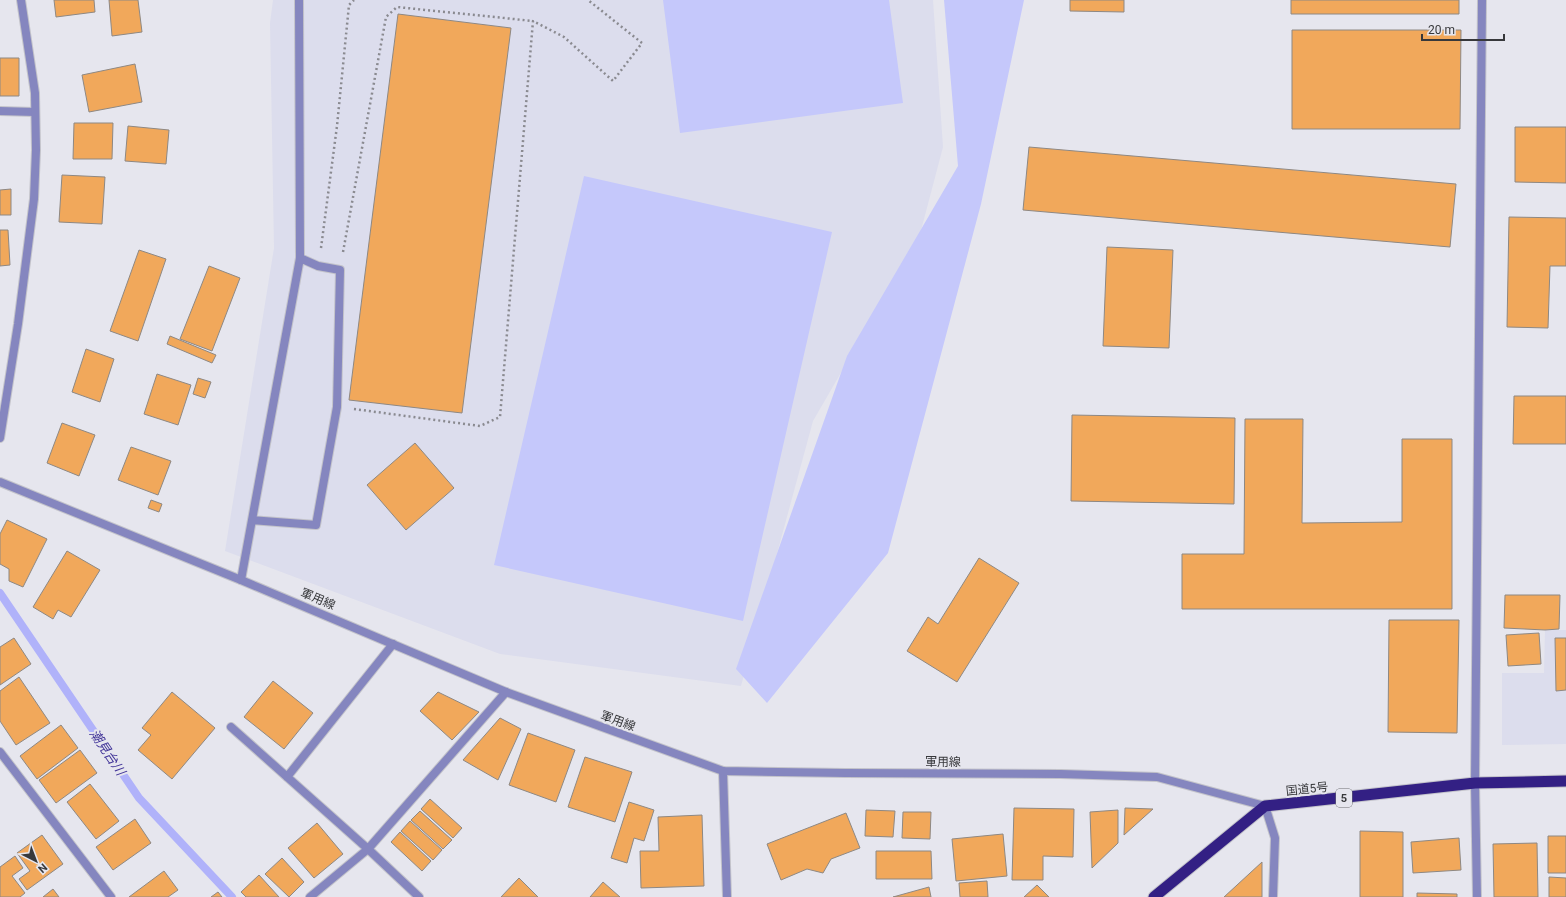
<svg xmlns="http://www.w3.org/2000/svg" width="1566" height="897" viewBox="0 0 1566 897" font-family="Roboto,'Noto Sans JP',sans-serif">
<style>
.built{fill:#dcdded}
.green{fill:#c5c8fb}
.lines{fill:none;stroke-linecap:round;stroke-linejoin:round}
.stream{stroke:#b0b2fa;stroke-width:8}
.building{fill:#f1a85b;stroke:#8e8883}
.service-casing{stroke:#c3c3ca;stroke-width:10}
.minor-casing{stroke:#c3c3ca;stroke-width:10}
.tertiary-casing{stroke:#c3c3ca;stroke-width:10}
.trunk-casing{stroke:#c3c3ca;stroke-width:13}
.path{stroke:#8a8a90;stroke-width:2.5;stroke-dasharray:2 3;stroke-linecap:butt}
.service{stroke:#8586bf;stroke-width:8}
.minor{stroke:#8586bf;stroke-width:8}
.tertiary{stroke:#8586bf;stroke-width:8}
.trunk{stroke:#332084;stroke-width:11}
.labels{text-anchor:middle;stroke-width:4;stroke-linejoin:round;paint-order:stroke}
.shield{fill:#e6e6ee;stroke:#6c6c71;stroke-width:1}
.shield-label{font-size:11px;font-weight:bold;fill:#37383b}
.street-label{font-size:12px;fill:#37383b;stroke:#e6e6ee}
.water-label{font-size:13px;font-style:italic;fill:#403398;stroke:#e6e6ee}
</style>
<rect width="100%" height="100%" fill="#e6e6ee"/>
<path class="built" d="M273,0h660l10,147 -24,91 -106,183 -72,265 -241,-32 -275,-103 49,-303 -4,-225z
M1545,630h21v114l-64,1v-72h42z"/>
<path class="green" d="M663,0h226l14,103 -223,30z
M944,0h80l-43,204 -93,349 -121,150 -31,-34 111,-313 111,-190z
M584,176l248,56 -89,389 -249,-56z"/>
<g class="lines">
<path class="stream" d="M0,593l139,205 93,99"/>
</g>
<path class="building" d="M54,0h40l1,12 -39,5z
M109,0h29l4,32 -30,4z
M1070,0h54v12l-54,-1z
M1291,0h168v14h-168z
M398,14l113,14 -49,385 -113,-13z
M1292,30h169l-1,99h-168z
M0,58h19v38h-19z
M135,64l7,38 -53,10 -7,-37z
M74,123h39l-1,36h-39z
M128,126l41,4 -3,34 -41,-3z
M1515,127h51v56l-51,-1z
M1029,147l427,37 -6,63 -427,-37z
M62,175l43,2 -3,47 -43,-2z
M11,189v26h-11v-25z
M1509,217l57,1v48h-16l-2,62 -41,-1z
M0,230h8l2,35 -10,1z
M1107,247l66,3 -4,98 -66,-2z
M139,250l27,9 -28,82 -28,-10z
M209,266l31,12 -28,73 -32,-12z
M170,336l46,19 -4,8 -45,-19z
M86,349l28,10 -14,43 -28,-10z
M157,374l34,11 -13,40 -34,-11z
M198,378l13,4 -6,16 -12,-4z
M1514,396h52v48h-53z
M1072,415l163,3 -1,86 -163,-3z
M1245,419h58l-1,104 100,-1v-83h50v170h-270v-55h62z
M62,423l33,12 -16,41 -32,-13z
M415,443l39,45 -48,42 -39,-45z
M131,447l40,14 -13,34 -40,-15z
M151,500l11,4 -3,8 -11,-4z
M7,520l40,19 -24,48 -14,-6v-12l-9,-5v-30z
M67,551l33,19 -29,47 -13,-7 -5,9 -20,-12z
M979,558l40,25 -62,99 -50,-31 21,-34 10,7z
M1505,595h55l-1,34 -14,1 -41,-2z
M1389,620h70l-2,113 -69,-1z
M1539,633l2,31 -33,2 -2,-31z
M14,638l17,26 -31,21v-38z
M1555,638h11v52l-10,1z
M19,677l31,46 -34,22 -16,-24v-30z
M273,681l40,32 -29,36 -40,-32z
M172,692l43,36 -43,51 -34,-29 13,-15 -9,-7z
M438,692l41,20 -27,28 -32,-29z
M500,718l21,11 -23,51 -35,-20z
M61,725l17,23 -41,31 -17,-23z
M528,733l47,17 -19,52 -47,-17z
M80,750l17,23 -41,30 -17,-23z
M585,757l47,15 -17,50 -47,-15z
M90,784l29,37 -23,18 -29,-37z
M430,799l32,29 -9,10 -32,-29z
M629,802l25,8 -10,31 -10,-3 -7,25 -16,-5z
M1014,808l60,1 -1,48 -30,-1v24h-31z
M1125,808l28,1 -29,26z
M866,810l29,1 -2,26 -28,-1z
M1118,810v33l-26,25 -2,-56z
M420,811l32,29 -9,9 -32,-29z
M903,812h28l-1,27 -28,-1z
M846,813l14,35 -29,11 -8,14 -16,-4 -26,11 -14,-36z
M702,815l2,71 -63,2 -1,-37h19l-1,-34z
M135,819l16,24 -38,27 -17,-23z
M410,821l32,29 -9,10 -32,-29z
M317,823l26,31 -29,24 -26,-30z
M1360,831l43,1v65h-43z
M400,832l31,29 -9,10 -31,-29z
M1003,834l4,42 -51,5 -4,-42z
M42,835l21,29 -36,26 -8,-11 11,-8 -13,-18z
M1548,836h18v37h-18z
M1459,838l2,32 -48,3 -2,-31z
M1537,843l1,54h-44l-1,-53z
M876,851h55l1,28h-56z
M15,856l8,12 -11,8 13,17 -5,4h-20v-30z
M282,858l22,24 -15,15 -24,-23z
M1262,862v35h-38z
M164,871l14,19 -10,7h-39z
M259,875l20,22h-33l-5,-5z
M1549,877l17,1v19h-17z
M519,878l19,19h-37z
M987,881l1,16h-28l-1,-14z
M603,882l17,15h-30z
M1037,885l12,12h-25z
M929,887l2,10h-38z
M53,889l6,8h-16z
M218,892l4,5h-11z
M1417,893l40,1v3h-40z"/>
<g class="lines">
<g class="service-casing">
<path id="service" d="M252,520l64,5 21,-118 3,-137 -22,-4 -18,-8
M241,580l59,-322 -1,-258"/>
</g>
<g class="minor-casing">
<path id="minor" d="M0,111l35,1
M231,727l137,122 51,48
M0,752l111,145
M723,771l4,126
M287,777l106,-133
M1265,806l10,32 -2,59
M310,897l58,-48 138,-157
M1477,897l-2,-114 7,-783"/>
</g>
<g class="tertiary-casing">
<path id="tertiary" d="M0,438l18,-114 16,-125 2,-49 -1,-57 -14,-93
M0,482l241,98 265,112 217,79 122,2 216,1 96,3 108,29"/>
</g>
<g class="trunk-casing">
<path id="trunk" d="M1154,897l111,-91 210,-23 91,-2"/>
</g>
<path class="path" d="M321,248l16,-122 12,-121 5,-5
M343,252l43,-235 11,-10 136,14
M354,409l126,17 20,-9 33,-396 31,16 49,44 29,-38 -54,-43"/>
<use href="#service" class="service"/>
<use href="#minor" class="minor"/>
<use href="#tertiary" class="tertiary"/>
<use href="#trunk" class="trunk"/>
</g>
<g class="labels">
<rect class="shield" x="1336" y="789" width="16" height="18" rx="3"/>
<g class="shield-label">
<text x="1344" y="802">5</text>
</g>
<g class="street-label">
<text transform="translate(318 599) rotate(23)" y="4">軍用線</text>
<text transform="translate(618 721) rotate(20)" y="4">軍用線</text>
<text x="943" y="766">軍用線</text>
<text transform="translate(1307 789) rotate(-6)" y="4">国道5号</text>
</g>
<g class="water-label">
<text transform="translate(108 752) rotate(56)" y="5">潮見台川</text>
</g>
</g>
<g transform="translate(36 861) rotate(138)" stroke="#e6e6ee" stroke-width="3" paint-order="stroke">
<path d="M0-3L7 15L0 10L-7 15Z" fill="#37383b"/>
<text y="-6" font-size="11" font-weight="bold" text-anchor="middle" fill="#37383b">N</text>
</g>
<path d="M1422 34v6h82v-6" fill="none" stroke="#37383b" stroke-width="2"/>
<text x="1428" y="34" font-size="12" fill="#37383b" stroke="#e6e6ee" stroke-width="3" paint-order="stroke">20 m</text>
</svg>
